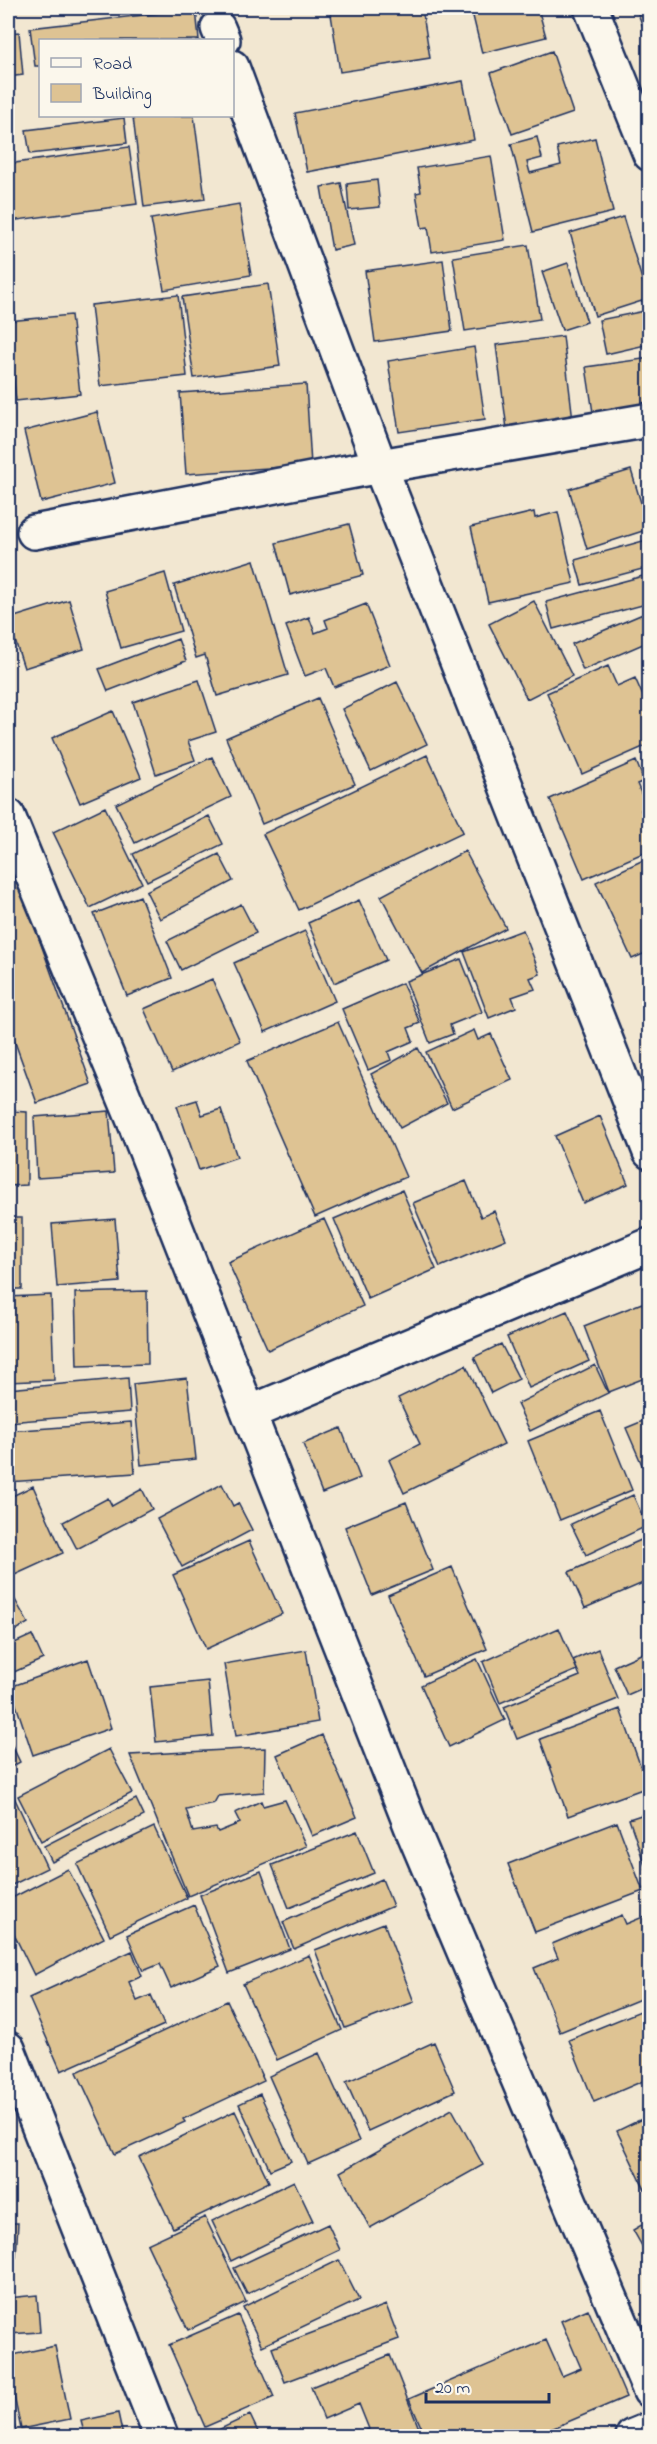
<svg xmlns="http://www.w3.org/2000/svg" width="657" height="2444" viewBox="0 0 657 2444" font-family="'Indie Flower',sans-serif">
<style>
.building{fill:#dec393;stroke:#1b2f5e;stroke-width:1.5}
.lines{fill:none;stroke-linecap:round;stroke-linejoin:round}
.minor-casing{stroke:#1b2f5e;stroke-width:38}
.minor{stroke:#fbf7ec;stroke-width:33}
</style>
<rect width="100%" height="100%" fill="#f2e7d1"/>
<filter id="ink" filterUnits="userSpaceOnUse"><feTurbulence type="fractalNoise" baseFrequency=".0167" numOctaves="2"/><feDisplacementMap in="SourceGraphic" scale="12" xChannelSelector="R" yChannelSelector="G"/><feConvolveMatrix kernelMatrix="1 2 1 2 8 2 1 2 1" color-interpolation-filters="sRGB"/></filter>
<g filter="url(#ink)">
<path class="building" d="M330,8h92l8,50 -90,14z
M471,8h67l8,29 -64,16z
M636,8h14v16l-7,3z
M196,9l3,31h-159v26h-5l-5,-38z
M19,32l4,43 -15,2v-44z
M552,51l21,62 -61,21 -21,-61z
M463,81l11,59 -167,32 -12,-59z
M144,116h50l11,83 -61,8 -11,-90z
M124,118l3,25 -97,11 -4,-24z
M537,137l5,21 -15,4 3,11 31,-8 -4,-18 38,-9 18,74 -80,20 -22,-88z
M129,147l8,57 -127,17 -2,-57z
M491,156l14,84 -73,12 -4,-25 -6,1 -6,-35 5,-1 -4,-24z
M377,180l3,27 -31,3 -2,-26z
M341,183l13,62 -22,5 -11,-63z
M239,204l12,71 -87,15 -13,-71z
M623,217l25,82 -53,17 -25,-83z
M528,245l12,74 -75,12 -12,-74z
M443,260l9,71 -77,11 -10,-71z
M568,263l19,59 -25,8 -20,-58z
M268,284l12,82 -86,12 -12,-81z
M178,295l9,81 -87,10 -9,-81z
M650,310v34l-44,10 -7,-34z
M71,315l9,79 -64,7 -8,-80z
M563,336l10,84 -66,9 -11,-84z
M474,347l11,72 -86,13 -11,-71z
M650,358v53l-56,8 -8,-52z
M306,384l5,81 -125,9 -6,-81z
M97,412l18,71 -74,19 -17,-71z
M631,470l18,59 -62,20 -18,-60z
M534,512l1,6 23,-6 16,71 -86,19 -17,-75z
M349,524l14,51 -73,20 -14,-52z
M650,539v28l-68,18 -7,-25z
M254,560l34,115 -71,21 -12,-41 -9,3 -22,-73z
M165,573l16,58 -60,17 -16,-57z
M643,576l7,27 -97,26 -7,-27z
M69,600l15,49 -60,19 -16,-49z
M534,601l38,75 -45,23 -38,-75z
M366,604l24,61 -56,22 -8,-19 -21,8 -19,-50 23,-9 6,16 13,-5 -3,-8z
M650,611v30l-67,29 -11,-26z
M178,639l8,22 -78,30 -9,-22z
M608,666l9,20 18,-8 15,34v32l-68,30 -35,-81z
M199,680l17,52 -28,9 7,19 -39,14 -23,-72z
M397,682l30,62 -56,27 -29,-62z
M318,698l37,86 -93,40 -36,-86z
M113,711l28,66 -61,26 -28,-65z
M427,755l36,77 -164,78 -36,-76z
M212,757l19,40 -96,46 -19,-39z
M636,761l8,20 -7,3 10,23 -6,3 9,20v20l-66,29 -34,-80z
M105,807l37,76 -52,25 -37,-76z
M209,816l14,28 -76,37 -14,-27z
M465,851l41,77 -84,45 -41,-77z
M8,852l83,232 -54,19 -29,-80z
M219,854l14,27 -73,38 -14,-28z
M650,857v94l-18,8 -36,-77z
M140,896l32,82 -45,18 -33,-82z
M359,900l27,60 -52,23 -26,-60z
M241,904l15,29 -75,37 -14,-29z
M523,930l17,44 -10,4 5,11 -23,8 4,10 -27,11 -25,-66z
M305,931l30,70 -70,31 -31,-69z
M461,959l21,53 -32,13 3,9 -23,9 -24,-62z
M212,979l28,62 -68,31 -28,-63z
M402,983l18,40 -12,5 5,13 -25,11 3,8 -23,10 -26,-61z
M338,1022l68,155 -91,40 -68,-156z
M474,1030l4,10 13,-6 21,46 -60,28 -26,-56z
M418,1048l29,55 -47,25 -29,-54z
M197,1100l5,15 19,-6 16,48 -38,13 -22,-64z
M8,1111l19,1v73l-19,1z
M109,1111l5,62 -77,5 -3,-61z
M600,1116l28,68 -45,19 -28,-67z
M466,1181l15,36 13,-6 12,28 -66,28 -27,-64z
M402,1190l34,79 -68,30 -34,-80z
M8,1218h14v71h-14z
M115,1219l5,63 -63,5 -5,-63z
M324,1219l39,87 -95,44 -40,-88z
M147,1291l1,73 -71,2 -2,-73z
M51,1295l3,85 -46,2v-85z
M642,1303l8,17v56l-41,16 -25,-66z
M567,1311l22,50 -60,27 -22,-51z
M501,1344l18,35 -28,14 -17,-36z
M466,1365l38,79 -100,49 -15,-33 31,-16 -22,-46z
M595,1365l13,28 -78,38 -13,-27z
M128,1378l2,34 -122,10v-33z
M187,1378l9,81 -55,6 -8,-81z
M600,1411l32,79 -72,30 -32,-79z
M650,1418v63h-1l-23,-53z
M131,1422l4,51 -127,9v-51z
M341,1428l19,50 -38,15 -19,-49z
M222,1484l11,22 5,-3 14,27 -70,37 -25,-48z
M33,1486l30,67 -55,25v-80z
M142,1489l10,20 -75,40 -14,-27 45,-24 4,8z
M633,1495l14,31 -61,29 -15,-31z
M406,1502l27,68 -61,25 -27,-68z
M650,1536v44l-65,28 -16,-36z
M249,1541l33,73 -76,35 -33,-74z
M452,1567l35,82 -63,27 -36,-81z
M14,1598l14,25 -20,12v-33z
M559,1628l18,42 -77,33 -17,-41z
M32,1635l11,24 -29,13 -6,-15v-11z
M598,1649l20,50 -101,40 -13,-32 76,-31 -7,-16z
M306,1650l12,72 -82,14 -12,-72z
M650,1650v35l-23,10 -13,-29z
M88,1659l23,69 -78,27 -23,-68z
M477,1659l28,61 -56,27 -28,-62z
M208,1681l5,55 -57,6 -6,-55z
M620,1709l28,78 -80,29 -28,-77z
M322,1735l35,82 -45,19 -35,-81z
M8,1737l12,25 -12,7z
M265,1748l-1,44 -46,4 -4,7 -28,6 7,23 23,-4 2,4 22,-9 -5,-10 26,-12 2,5 22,-6 21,46 -118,50 -58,-141z
M109,1749l23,44 -91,48 -23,-45z
M14,1797l33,71 -39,19v-87z
M136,1799l8,17 -92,46 -8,-16z
M650,1812v68l-21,-61z
M617,1822l26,69 -108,41 -27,-68z
M154,1827l33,71 -77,37 -33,-71z
M357,1831l17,42 -85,35 -17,-43z
M68,1869l36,69 -70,37 -26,-53v-22z
M261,1871l29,78 -61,24 -29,-78z
M382,1879l11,27 -99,43 -11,-27z
M194,1905l26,61 -49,22 -11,-24 -17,7 -16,-36z
M650,1914v81l-90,37 -26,-64 24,-10 -6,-14 70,-29 4,9z
M384,1923l30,79 -69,26 -30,-78z
M132,1951l10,25 -13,6 8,19 14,-6 13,30 -103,46 -32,-73z
M309,1955l33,75 -65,30 -34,-76z
M227,2001l37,80 -81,38 2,3 -70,32 -38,-82z
M650,2007v71l-56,24 -25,-62z
M434,2042l21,49 -87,40 -22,-49z
M319,2053l40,88 -51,23 -39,-88z
M260,2094l31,67 -21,9 -31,-66z
M452,2109l31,56 -113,63 -30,-56z
M235,2111l34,71 -96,46 -34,-71z
M650,2115v85l-33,-69z
M294,2181l19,40 -82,40 -19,-40z
M205,2217l41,85 -58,28 -41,-86z
M650,2220v40l-17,-30z
M8,2223h10l-2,34h-8z
M328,2224l12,26 -93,44 -13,-26z
M339,2260l20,40 -97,46 -19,-39z
M37,2295l3,37 -32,2v-36z
M386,2305l13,34 -114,43 -13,-34z
M588,2309l38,88 -91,39h-110l-16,-37 137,-59 16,36 19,-8 -20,-47z
M238,2315l36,82 -69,30 -36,-82z
M55,2346l15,73 -49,10 -13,-61v-12z
M390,2355l32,81h-72l19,-7 -10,-25 -35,15 -13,-32z
M8,2406h1l8,29 -6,1h-3z
M118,2413l5,23h-38l-4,-15z
M250,2415l10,21h-37l-3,-7z
M77,2430l2,6h-40z"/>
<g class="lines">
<g class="minor-casing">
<path id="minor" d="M591,8l59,146
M218,28l5,12
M232,67l148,399 270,686
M34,532l346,-66 270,-46
M8,816l126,305 279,710 237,560
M249,1413l401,-168
M8,2049l153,387
M633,2436l17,-7"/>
</g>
<use href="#minor" class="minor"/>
</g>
</g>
<rect width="657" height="2444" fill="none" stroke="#fbf7ec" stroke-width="30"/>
<rect x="15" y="15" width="627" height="2414" fill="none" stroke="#1b2f5e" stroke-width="2" filter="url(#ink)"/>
<rect x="39" y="39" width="195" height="78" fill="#fbf7ec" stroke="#a1a7b3" stroke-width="1.5"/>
<rect x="51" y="58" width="30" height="9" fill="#fbf7ec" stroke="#a1a7b3" stroke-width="1.5"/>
<text x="93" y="69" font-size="18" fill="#1b2f5e">Road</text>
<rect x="51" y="84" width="30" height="18" fill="#dec393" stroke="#a1a7b3" stroke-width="1.5"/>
<text x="93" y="99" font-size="18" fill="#1b2f5e">Building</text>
<path d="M426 2393v9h123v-9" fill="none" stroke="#1b2f5e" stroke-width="3"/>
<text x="435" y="2393" font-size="18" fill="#1b2f5e" stroke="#fbf7ec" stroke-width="4.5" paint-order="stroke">20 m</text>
</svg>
